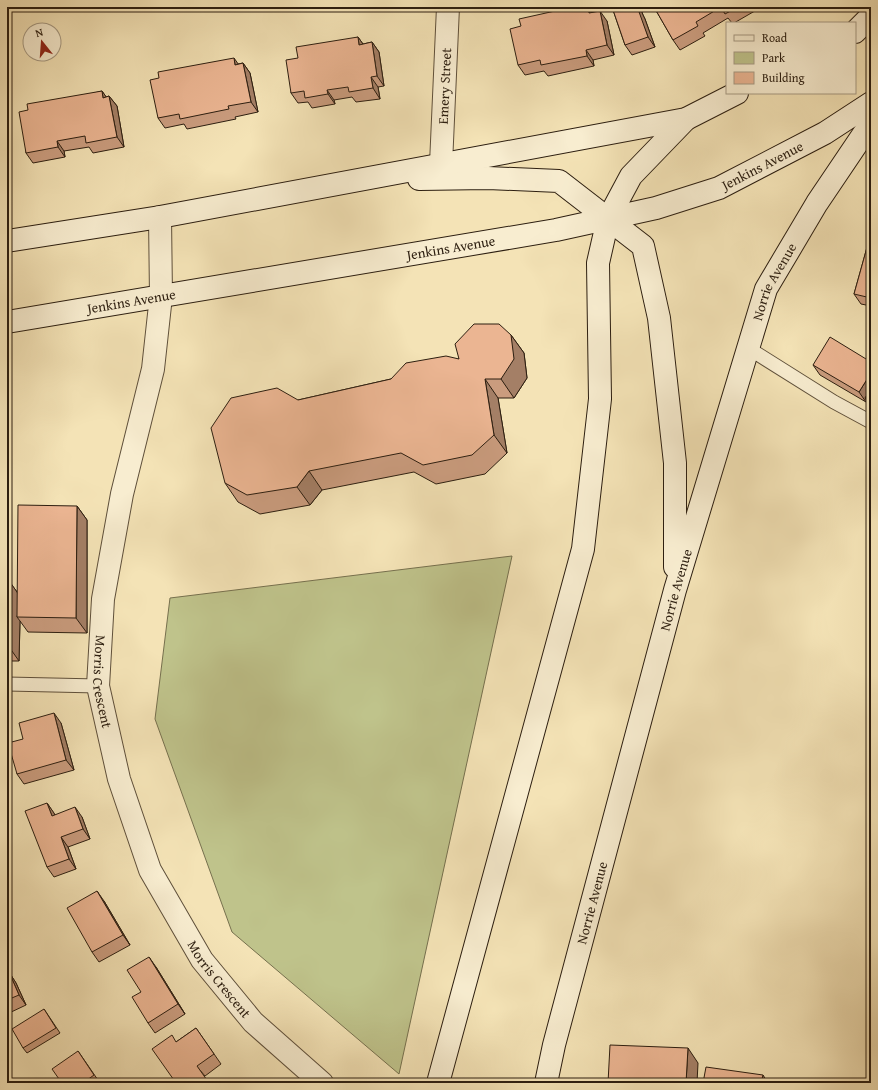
<svg xmlns="http://www.w3.org/2000/svg" width="878" height="1090" viewBox="0 0 878 1090" font-family="'Gentium Book Plus',serif">
<style>
.green{fill:#bfc38b;stroke:#76704e}
.lines{fill:none;stroke-linecap:round;stroke-linejoin:round}
.service-casing{stroke:#5e4f3a;stroke-width:15}
.minor-casing{stroke:#5e4f3a;stroke-width:24}
.secondary-casing{stroke:#2c1e10;stroke-width:24}
.service{stroke:#f8edd0;stroke-width:13}
.minor{stroke:#f8edd0;stroke-width:22}
.secondary{stroke:#f8edd0;stroke-width:22}
.wall{fill:#ca9c7e;stroke:#2c1e10}
.shaded-wall{fill:#a47f66;stroke:#2c1e10}
.building{fill:#ebb592;stroke:#2c1e10}
.labels{text-anchor:middle;stroke-width:4;stroke-linejoin:round;paint-order:stroke}
.street-label{font-size:14px;fill:#2c1e10;stroke:#f8edd0}
</style>
<rect width="100%" height="100%" fill="#f4e3b6"/>
<filter id="stains"><feTurbulence type="fractalNoise" baseFrequency=".005" numOctaves="4"/><feColorMatrix values="0 0 0 0 .2 0 0 0 0 .09 0 0 0 0 .02 0 0 0 .5 -.17"/></filter>
<radialGradient id="worn" r=".72"><stop offset=".6" stop-color="#630" stop-opacity="0"/><stop offset="1" stop-color="#630" stop-opacity=".3"/></radialGradient>
<path class="green" d="M512,556l-113,518 -167,-142 -77,-213 15,-121z"/>
<g class="lines">
<g class="service-casing">
<path id="service" d="M748,348l86,54 37,20
M7,684l91,2"/>
</g>
<g class="minor-casing">
<g id="minor">
<path id="s1" d="M441,164l7,-157"/>
<path id="s2" d="M160,217l1,79 -8,73 -31,125 -19,105 -5,87 21,93 31,91 52,90 51,62 69,61"/>
</g>
</g>
<g class="secondary-casing">
<g id="secondary">
<path d="M855,32l16,-16"/>
<path d="M419,179l69,-1 71,3 84,65 16,72 16,145v104"/>
<path d="M7,241l153,-24 526,-98 51,-26"/>
<path id="s3" d="M7,322l549,-92 100,-22 63,-20 106,-55 46,-30"/>
<path d="M438,1083l145,-534 17,-150 -2,-136 10,-44 23,-43 55,-57"/>
<path id="s4" d="M546,1083l8,-38 121,-455 91,-301 51,-86 54,-80"/>
</g>
</g>
<use href="#service" class="service"/>
<use href="#minor" class="minor"/>
<use href="#secondary" class="secondary"/>
</g>
<path class="wall" d="M612,7h28l3,8 2,4 10,28 -23,8 -7,-10z
M654,7h105l1,1 -26,15h-2l-4,-5 -25,15 2,3 -25,14 -7,-10z
M593,12l14,9 7,34 -21,5 1,6 -46,10 -4,-5 -19,4 -7,-10z
M358,37l5,7 9,-2 7,10 5,34 -6,1 2,12 -24,3 -4,-5 -18,3 1,4 -23,4 -4,-6 -10,1 -7,-10 7,-35z
M243,63l7,10 8,39 -23,5 1,2 -49,10 -3,-5 -19,4 -7,-10 80,-54z
M102,91l4,6 3,-1 8,10 7,41 -31,6 -4,-6 -25,4 1,6 -32,6 -7,-10 2,-43z
M871,233v73l-10,-2 -7,-10z
M511,335l13,18 3,25 -13,20h-16l9,55 -22,21 -49,10 -22,-12 -92,18 -12,15 -50,9 -22,-12 -13,-19 73,-83 93,-21 68,-20z
M871,362v43l-3,-2 -1,-2 -1,1 -46,-27 -7,-10z
M77,506l10,14v113l-59,-1 -8,-11 -1,40h-12v-82l11,14z
M61,723l13,47 -50,14 -7,-10 6,-35z
M47,803l8,12 27,2 8,22 -22,8 8,22 -22,8 -7,-10z
M104,901l26,44 -31,17 -7,-10z
M156,967l29,47 -30,19 -7,-10 -7,-31z
M9,972l7,11 10,22 -19,9v-41z
M44,1009l16,24 -33,20 -4,-5z
M196,1028l25,36 -16,12 -29,-34z
M78,1051l22,32h-48l7,-4z"/>
<path class="shaded-wall" d="M588,7h2l5,7 -6,-1z
M636,7h4l3,8 2,4 10,28 -7,-10z
M600,11l7,10 7,34 -7,-10z
M358,37l7,10 -6,-2z
M372,42l7,10 5,34 -7,-10z
M586,50l7,10 1,6 -7,-10z
M234,58l7,10 -6,-3z
M243,63l7,10 8,39 -7,-10z
M371,77l7,10 2,12 -7,-11z
M327,90l7,10 1,4 -7,-10z
M102,91l7,10 -6,-3z
M109,96l8,10 7,41 -7,-10z
M57,141l7,10 1,6 -7,-10z
M511,335l13,18 3,25 -13,20 -13,-19z
M871,373v22l-6,3 2,3 -1,1 -7,-10z
M485,379l13,19 9,55 -13,-18z
M309,471l13,19 -12,15 -13,-18z
M77,506l10,14v113l-11,-15z
M8,579l13,19 -4,19 3,4 -1,40 -12,-17z
M54,713l7,10 13,47 -8,-10z
M47,803l7,10 5,13 -7,-10z
M75,807l7,10 8,22 -7,-10z
M61,837l7,10 8,22 -7,-10z
M97,891l7,10 26,44 -7,-10z
M149,957l7,10 29,47 -7,-10z
M9,972l7,11 10,22 -7,-10z
M688,1048l10,15 -1,20h-11z
M763,1075l5,8h-7z"/>
<path class="building" d="M573,7h15l1,6 11,-2 7,34 -21,5 1,6 -46,9 -1,-5 -22,5 -8,-36 11,-3 -2,-7z
M612,7h24l1,2h1l10,28 -23,8z
M654,7h84l-13,7 -4,-7 -25,15 2,4 -25,14z
M358,37l1,8 13,-3 5,34 -6,1 2,11 -24,4 -1,-5 -21,3 1,4 -23,4 -1,-7 -13,2 -5,-33 12,-2 -2,-11z
M234,58l1,7 8,-2 8,39 -23,4 1,3 -49,10 -1,-5 -21,4 -8,-38 9,-2 -1,-6z
M102,91l1,7 6,-2 8,41 -31,6 -1,-7 -28,5 1,6 -32,6 -7,-41 9,-2 -1,-6z
M871,233v65l-17,-4z
M474,324h25l12,11 3,24 -13,20h-16l9,56 -22,20 -49,10 -22,-12 -92,18 -12,16 -50,8 -22,-12 -14,-55 20,-30 46,-10 21,12 93,-21 15,-16 40,-7 13,3 -4,-15z
M830,337l41,25v11l-12,19 -46,-27z
M871,388v14l-6,-4z
M18,505l59,1 -1,112 -59,-1z
M7,579h1l-1,23z
M54,713l12,47 -49,14 -9,-31 15,-4 -4,-16z
M47,803l5,13 23,-9 8,22 -22,8 8,22 -22,8 -22,-56z
M97,891l26,44 -31,17 -25,-44z
M149,957l29,47 -30,19 -16,-26 9,-5 -14,-22z
M9,972l10,23 -12,5v-27z
M44,1009l12,19 -33,20 -11,-19z
M196,1028l18,26 -17,12 12,17h-33l-24,-34 20,-14 4,7z
M610,1045l78,3 -2,35h-78z
M78,1051l16,24 -11,8h-31l7,-4 -7,-10z
M706,1067l57,8 -2,8h-58z"/>
<g class="labels">
<g class="street-label">
<text dy="5" stroke="none"><textPath href="#s1" startOffset="78">Emery Street</textPath></text>
<text dy="5" stroke="none"><textPath href="#s3" startOffset="774">Jenkins Avenue</textPath></text>
<text dy="5" stroke="none"><textPath href="#s3" startOffset="450">Jenkins Avenue</textPath></text>
<text dy="5" stroke="none"><textPath href="#s4" startOffset="834">Norrie Avenue</textPath></text>
<text dy="5" stroke="none"><textPath href="#s3" startOffset="126">Jenkins Avenue</textPath></text>
<text dy="5" stroke="none"><textPath href="#s4" startOffset="510">Norrie Avenue</textPath></text>
<text dy="5" stroke="none"><textPath href="#s2" startOffset="471">Morris Crescent</textPath></text>
<text dy="5" stroke="none"><textPath href="#s4" startOffset="186">Norrie Avenue</textPath></text>
<text dy="5" stroke="none"><textPath href="#s2" startOffset="796">Morris Crescent</textPath></text>
</g>
</g>
<rect width="878" height="1090" fill="none" stroke="#f4e3b6" stroke-width="24"/>
<rect x="8" y="8" width="862" height="1074" fill="none" stroke="#2c1e10" stroke-width="2"/>
<rect x="12" y="12" width="854" height="1066" fill="none" stroke="#2c1e10"/>
<rect x="726" y="22" width="130" height="72" fill="#f8edd0" stroke="#a69a83"/>
<rect x="734" y="35" width="20" height="6" fill="#f8edd0" stroke="#a69a83"/>
<text x="762" y="42" font-size="12" fill="#2c1e10">Road</text>
<rect x="734" y="52" width="20" height="12" fill="#bfc38b" stroke="#a69a83"/>
<text x="762" y="62" font-size="12" fill="#2c1e10">Park</text>
<rect x="734" y="72" width="20" height="12" fill="#ebb592" stroke="#a69a83"/>
<text x="762" y="82" font-size="12" fill="#2c1e10">Building</text>
<g transform="translate(42 42) rotate(343)"><circle r="19" fill="#f8edd0" stroke="#a69a83"/>
<path d="M0-3L7 15L0 10L-7 15Z" fill="#8f2418"/>
<text y="-6" font-size="11" font-weight="bold" text-anchor="middle" fill="#2c1e10">N</text>
</g>
<rect width="100%" height="100%" filter="url(#stains)"/>
<rect width="100%" height="100%" fill="url(#worn)"/>
</svg>
